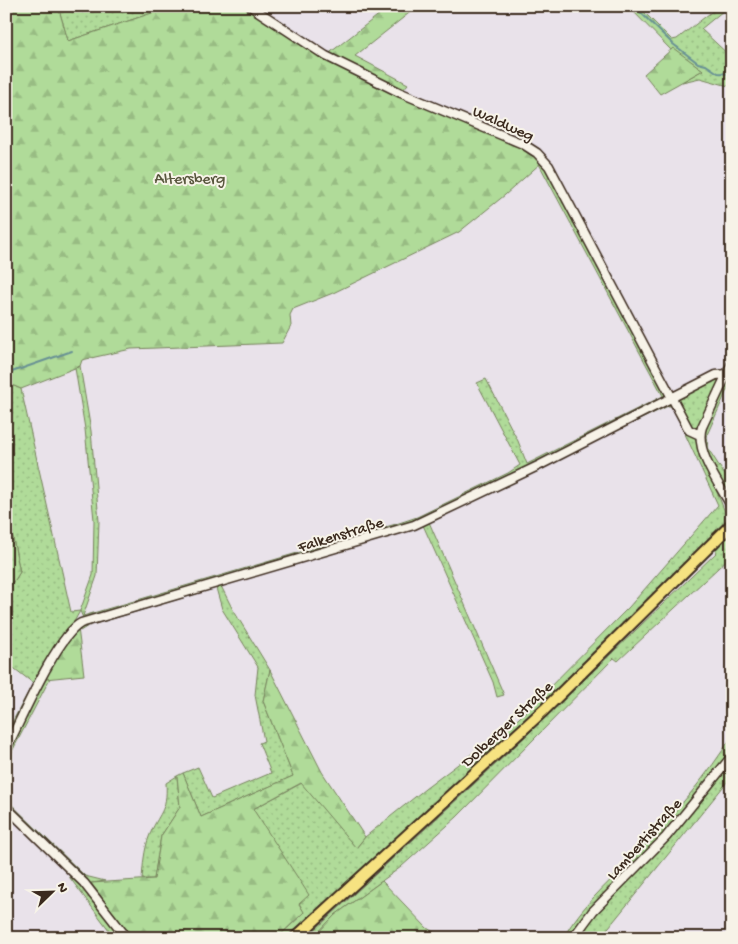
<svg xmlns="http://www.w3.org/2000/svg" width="738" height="944" viewBox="0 0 738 944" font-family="'Gochi Hand',sans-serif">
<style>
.grass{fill:url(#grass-dots);stroke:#76825c}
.forest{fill:url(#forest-firs);stroke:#76825c}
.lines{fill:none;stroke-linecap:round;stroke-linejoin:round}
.stream{stroke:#689194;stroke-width:2}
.minor-casing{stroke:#3b2a1e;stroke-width:11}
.major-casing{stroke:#3b2a1e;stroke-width:14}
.minor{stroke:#f7f3e8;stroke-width:8}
.major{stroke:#f6e281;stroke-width:10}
.labels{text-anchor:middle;stroke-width:4;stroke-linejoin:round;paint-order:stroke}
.street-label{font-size:16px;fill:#3b2a1e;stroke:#f7f3e8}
.park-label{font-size:16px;fill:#58563d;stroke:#f7f3e8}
</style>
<defs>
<pattern id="grass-dots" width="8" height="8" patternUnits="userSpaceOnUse" patternTransform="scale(1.25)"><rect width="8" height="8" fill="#b0db99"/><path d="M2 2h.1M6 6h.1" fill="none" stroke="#98bc83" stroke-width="1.8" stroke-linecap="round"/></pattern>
<pattern id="forest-firs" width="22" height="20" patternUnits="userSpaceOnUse" patternTransform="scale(1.25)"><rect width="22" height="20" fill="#b0db99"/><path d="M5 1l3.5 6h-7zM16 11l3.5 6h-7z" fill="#98bc83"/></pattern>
</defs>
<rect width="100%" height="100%" fill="#e9e2ea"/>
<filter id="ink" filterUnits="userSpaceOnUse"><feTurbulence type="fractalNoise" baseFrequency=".02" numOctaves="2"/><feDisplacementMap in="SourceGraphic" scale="10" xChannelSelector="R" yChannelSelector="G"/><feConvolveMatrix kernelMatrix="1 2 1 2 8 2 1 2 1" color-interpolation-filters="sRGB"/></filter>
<g filter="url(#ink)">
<path class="grass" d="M58,6h115l-105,35z
M628,6h10l34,34 5,-1 42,-33h10l-28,23 31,29v29l-32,-9 -18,4 21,-12 -30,-21 -2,1z
M542,162l124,230 -2,7 -125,64 -127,60 -327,96 -2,-1 -3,-7 -74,133v-10l27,-51 -27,-21v-76l9,-6 5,-8 -14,-66v-120l6,-1 9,4 50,223 9,-1 13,-36 1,-55 -9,-91 -10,-61 5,-2 11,65 8,90 -2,55 -14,40 313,-92 21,-7 91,-44 12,-8 -43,-82 9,-4 32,62 9,23 136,-68 -124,-232z
M732,371v8l-26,58 3,13 23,36v10c-9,-14 -21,-29 -26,-44 -8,-22 16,-61 26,-81z
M716,377l5,1 -1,2 -21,47 -2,2h-6l-15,-30z
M668,404l3,2 24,31 30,75 -1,11 -183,183 -252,232h-12l27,-25 -51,-104 49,-26 55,64 8,-10 60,-48 93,-70 111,-112 89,-102 -46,-99h-4l-239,116 75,173 -7,2 -4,-15 -70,-157 -68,20 73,-23z
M732,533v22l-114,106 -4,-3 -157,159 -56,50 -66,48 -22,23h-7l203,-186 208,-200 -2,-3z
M220,584l12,24 38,62 -7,31 30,75 -92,41 -18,-44 15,-6 14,31 59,-25 -12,-30 5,-2 -9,-46 3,-28 -36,-58 -6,-21 -128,38 -8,5 -2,-3 8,-4z
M50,678l-5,10 -39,75v-10l34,-65 5,-9z
M732,736v13l-6,9 -63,76 -93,104h-7c21,-37 55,-63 83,-94 31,-34 62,-69 86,-108z
M732,761v15l-132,162h-23l18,-24 73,-74z
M177,776l3,31 -19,29 -7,43h-12c1,-13 2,-29 7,-42 9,-24 19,-25 17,-54z
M6,799l79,77 20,5 -13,2 8,11 -5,-2 -89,-88z
M68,870l21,23 34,45h-8l-45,-60z"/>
<path class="forest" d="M6,6h52l10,35 105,-35h74l80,49 63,-49h28l-63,50 53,28 -6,7 121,55 12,8 7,8 -37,33 -46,37 -126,61 -40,16 -3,6 1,11 -9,17 -151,6 -49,11 -2,6 -59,23 -9,-4 -6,1z
M673,48l30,22 -43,24 -16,-20z
M6,506l14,66 -5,8 -9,6z
M78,628l6,47 -39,4 14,-29z
M270,670l52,102 43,65 -9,11 -55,-65 -48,26 56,86 -10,9 5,8 -27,26h-145l-41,-55 63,-4 7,-43 19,-29 -3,-31 6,-3 18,44 92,-41 -30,-75z
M382,881l45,47 16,10h-130l22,-23z"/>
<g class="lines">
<path class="stream" d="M634,6l39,38 25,19 8,2 12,8 14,1
M6,374l66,-23"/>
<g class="minor-casing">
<path id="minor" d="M250,6l76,50 75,37 122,51 14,9 12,13 140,264 11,5
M732,363l-30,64c-8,23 18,59 30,80
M6,749c15,-29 50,-112 75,-126l333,-98 126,-60 176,-90 11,-1
M6,807l78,76 43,55
M573,938l20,-27 73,-74 66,-81"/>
</g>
<g class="major-casing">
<path id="major" d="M295,938l249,-228 188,-186"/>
</g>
<use href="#minor" class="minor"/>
<use href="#major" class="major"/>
</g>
</g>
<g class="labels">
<g class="street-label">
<text transform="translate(504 122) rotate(24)" y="6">Waldweg</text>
<text transform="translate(340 533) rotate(-17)" y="6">Falkenstraße</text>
<text transform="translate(506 723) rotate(-43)" y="6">Dolberger Straße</text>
<text transform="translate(643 838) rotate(-48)" y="6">Lambertistraße</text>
</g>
<g class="park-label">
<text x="190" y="183">Altersberg</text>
</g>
</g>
<rect width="738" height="944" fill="none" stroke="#f7f3e8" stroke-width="25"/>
<rect x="12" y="12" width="713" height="919" fill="none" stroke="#3b2a1e" stroke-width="2" filter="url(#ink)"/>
<g transform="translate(52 892) rotate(67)" stroke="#f7f3e8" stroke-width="4" paint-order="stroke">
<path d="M0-4L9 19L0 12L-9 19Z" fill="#3b2a1e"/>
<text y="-8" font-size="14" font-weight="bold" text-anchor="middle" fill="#3b2a1e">N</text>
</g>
</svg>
